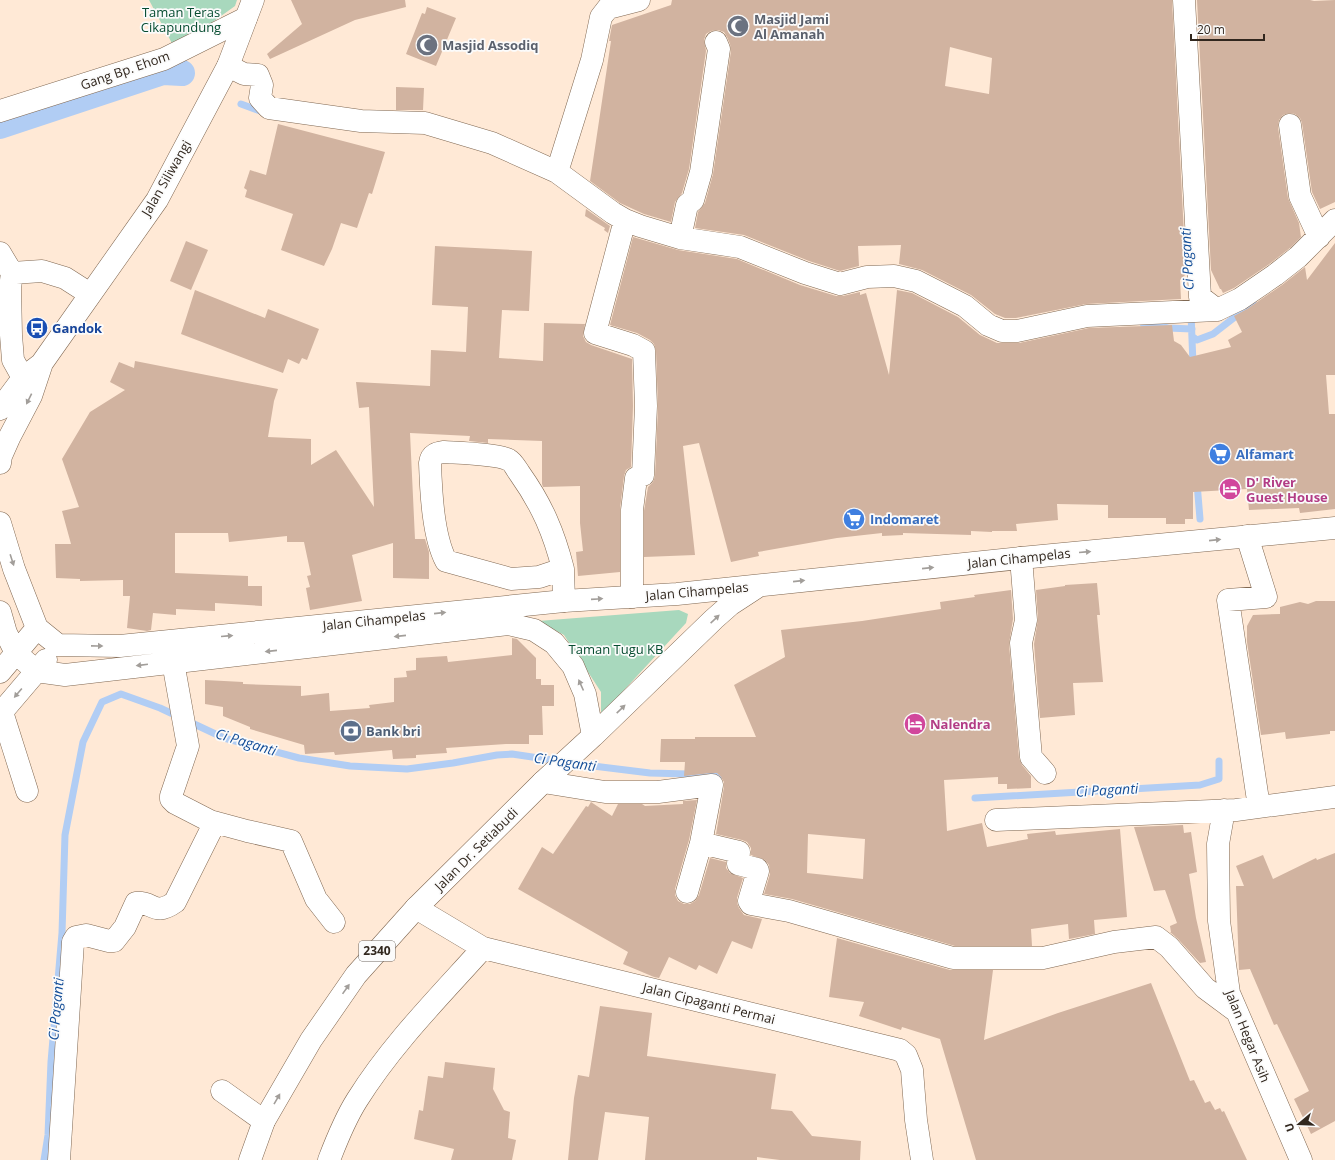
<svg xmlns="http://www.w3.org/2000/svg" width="1335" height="1160" viewBox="0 0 1335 1160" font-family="'Open Sans',sans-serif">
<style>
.green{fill:#a8d8bd}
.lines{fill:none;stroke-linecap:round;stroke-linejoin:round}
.stream{stroke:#b1cdf4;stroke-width:7}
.canal{stroke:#b1cdf4;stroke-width:26}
.building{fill:#d1b3a0;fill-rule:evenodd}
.minor-casing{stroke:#806852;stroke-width:23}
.major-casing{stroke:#806852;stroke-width:23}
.minor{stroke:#fff;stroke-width:22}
.major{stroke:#fff;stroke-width:22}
.oneway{fill:#a29e9a}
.labels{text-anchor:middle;stroke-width:3.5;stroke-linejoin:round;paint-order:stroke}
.shield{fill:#fbfbfb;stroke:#6e6760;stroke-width:1}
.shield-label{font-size:12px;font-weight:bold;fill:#31271e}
.park-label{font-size:13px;fill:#064c30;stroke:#fbfbfb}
.worship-label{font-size:13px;font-weight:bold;fill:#5b616d;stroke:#fbfbfb;text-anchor:start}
.street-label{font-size:13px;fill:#31271e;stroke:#fbfbfb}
.transit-label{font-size:13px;font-weight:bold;fill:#164399;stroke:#fbfbfb;text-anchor:start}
.shop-label{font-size:13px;font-weight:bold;fill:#366cbe;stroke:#fbfbfb;text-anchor:start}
.hotel-label{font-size:13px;font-weight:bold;fill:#b23c85;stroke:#fbfbfb;text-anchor:start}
.service-label{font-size:13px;font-weight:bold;fill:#4e5e75;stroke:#fbfbfb;text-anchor:start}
.water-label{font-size:14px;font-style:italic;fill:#144e98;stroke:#fbfbfb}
</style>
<rect width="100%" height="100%" fill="#ffe9d6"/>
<path class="green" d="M149,0h88l-2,6 -60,43z
M679,610l9,4 -2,9 -85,92v-23l-37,-57 -26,-14z"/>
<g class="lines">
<path class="stream" d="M241,104l22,8
M1191,313l2,52
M1143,323l25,5 24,1
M1193,337l4,3 16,-6 40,-31
M1197,483l3,36
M569,763l81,10 76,2
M975,798l225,-13 19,-6v-18
M44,1160l4,-25 3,-73 11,-129 3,-98 18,-93 19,-40 19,-8 39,14 64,30 75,20 51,8 57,3 46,-6 44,-8 15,-1 47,7"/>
<path class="canal" d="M0,126l163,-54 19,1"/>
</g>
<path class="building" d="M291,0h114l1,7 -51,13 -85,39 -3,-5 35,-30z
M672,0h500l14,274 -6,6 1,19 -95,5 -70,14h-11l-10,-4 -24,-19 -49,-25 -23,-6 2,-19 -43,1 1,20 -19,5 -31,-10 -65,-26 -49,-7 3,-16 7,-9 8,-29 18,-123 -1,-7 -3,-7 -3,-5 -6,-2 -7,1 -5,3 -2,6 2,11 -17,118 -7,24 -7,9 -4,20 -27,-8 -24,-11 -30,-22 21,-140h-2l3,-16 59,-20zM950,47l42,11 -3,36 -44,-8z
M1197,0h113l4,1 21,-1v202l-15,7 -8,-17 -10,-69 -2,-5 -5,-4 -6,-1 -6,2 -4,5 -1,7 10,71 11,25 2,14 -11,11 -22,17 -34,23 -11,5 -2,-4h-1l-9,-19z
M427,7l29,11 -20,48 -30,-12 16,-41 3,1z
M396,87l28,1 -1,22h-27z
M278,124l107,28 -13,42 -3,-1 -12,35 -16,-5 -9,26 -8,17 -43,-16 12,-36 -48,-17 2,-7 -3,-2 6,-18 16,5z
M586,209l24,17 -2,7 -4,-3 1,-2 -20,-12z
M633,237l45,13 59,9 63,26 36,11h7l17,-4v3l6,-2 23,82 8,-85 15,3 46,24 22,18 17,8h22l70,-15 83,-3 2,16 7,4 9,12 41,-10 -3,-7 14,-8 -8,-16 13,-7 35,-24 23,-18 2,13 28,-37v132h-9l3,39h6v95l-35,4 -1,-5 -50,2 -2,-21 -54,3v27h-8v5h-19v-6h-58v-13l-51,-1 1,16 -42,4 1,7h-25v1l-21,-1v4l-68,-2v2l-21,1v-3l-45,5 -79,14 1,4 -28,6 -32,-119 -16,3 12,109 -51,2v-46l4,-24 5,-5 2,-6 3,-69 -2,-56 -2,-7 -4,-4 -13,-7 -27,-8z
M186,241l22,9 -17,40 -21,-9z
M435,246l97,5 -3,60 -27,-1 -3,48 44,3 1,-38 41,1 -2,12 3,6 5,3 41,14 1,47 -2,61 -5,3 -2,6 -4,33v63l-42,4 -2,-24 7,-1 -3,-28v-37l-37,1 -1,-3v-43l-54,-2v4l-19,-2 1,-5 -60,-3 5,106h10l4,13v27l-36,-1v-35l-41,12 10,46 -52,9 -4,-22 4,-1 -3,-11 4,-1 -7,-33h-17v-6l-58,6 -1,-9h-53v40l73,3v10h14v20l-47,-3v8l-39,-2v6l-23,-2 -2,17 -4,1 -20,-3 3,-32h-7v-16l-43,1v-2l-24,-1 -1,-34h16l-9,-33 17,-4 -17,-48 28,-47 35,-22 -15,-8 9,-20 15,6 1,-7 143,28 -4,12 -6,36 43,2v26l25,-15 38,57 -5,-100 -10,1 -3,-26 74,4 1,-36 35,2 2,-45 -36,-2z
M195,290l70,28 3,-9 51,20 -12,31 -5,-2 -3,6 -11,-5 -5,14 -102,-39z
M1097,583l3,32h-3l6,67 -30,1 2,32 -35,3 -6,-74 4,-25 -2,-29 29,-4v-1z
M1011,590l2,29 -4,25 10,114 3,7 9,11v12l-24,1v-5h-9v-7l-54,3 3,51 35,-8 5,24 41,-8 -1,-5 28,-3 1,4 64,-6 7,88 -33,3 1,14 -26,5 -1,-15 -37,5 1,17h-77l-163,-47 -28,-5 6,-20 -1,-9 -4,-5 -14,-5v-7l-4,-6 -5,-2 -26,-6 8,-47v-5l-3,-5 -4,-4h-6l-27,3 1,-14h-25l1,-23h34v-2h61l-22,-52 51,-28 -4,-27 81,-9 79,-12 -1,-7 35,-5 -1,-2zM808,834l57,5 -2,40 -56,-6z
M1316,601h19v130h-5v3l-44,5 -1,-7 -24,3 -14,-93v-16l6,-11 27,-1v-7l20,-5 8,2z
M512,638l5,1 19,19v21h5v6h13v21h-12l1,29h-14v9h-23l-60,4 1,5 -31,2v3l-23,1 -1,-9 -57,5 -1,-3 -29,2 -1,-9 -54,-16v-2l-27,-11v-9l-18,-3v-24l38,2v2l58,2v10l28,-3 1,18 40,-3 -1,-3 25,-3v-24l13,-1 -1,-6 10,-1v-12l31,-2 1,6 64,-7z
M697,800l-8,40 -14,49v6l3,6 6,3h6l5,-3 4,-6 11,-37 16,4v6l4,5 13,5 -6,20v5l2,5 5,7 18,4 -10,30 -20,-8 -15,33 -18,-9 -3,5 -27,-13 -10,21 -5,-1 -31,-13 5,-12 -110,-63 24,-42 11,7 33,-48 2,1 3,-5 21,14 6,-12h24l3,2 38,-2v-3z
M1183,825l1,8 7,-1 6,40 -8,2 7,44 10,44 -6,1 -22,-24 -8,-7h1l-1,-6 7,-3 -12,-33 -11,1 -20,-64z
M1335,853v268l-24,13 -17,-35 15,-8 -32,-67 -3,1 -24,-56 -11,1 -3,-84h8l-8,-20 27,-11 10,24 43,-21 1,2z
M837,938l113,32h43l-9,70 74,-27 93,-30 39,98 4,-1 11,23 5,-2 5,9 5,-2 2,4 2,-1 23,49h-271l-36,-121 -38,-12 -1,3 -42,-14 5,-14 -35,-5z
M600,1006l52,7 -5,43 129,18 -5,35 21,2 20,25 49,5 -1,19h-80l-23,-3v3h-112l4,-43 -44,-5 -7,48h-30l6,-62 4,-23 11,2z
M445,1062l50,6 -2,21 11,21 6,2 -2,26 8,2 -4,20h-61l3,-11 -40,-10 5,-29 4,1 5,-35 15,2z"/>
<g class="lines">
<g class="minor-casing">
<path id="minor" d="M1184,0l16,297 17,13
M228,66l16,8 14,1 4,10 -2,13 9,10 92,13 64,2 67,20 65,29 56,41 12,7 15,6 40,12 60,9 65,26 35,11 27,-7 27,-1 22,5 49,25 23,19 14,6h15l70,-15 130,-6 23,-11 35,-24 23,-18 37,-37
M0,111l164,-52 82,-41
M1290,125l10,71 19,41
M557,172l35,-112 9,-43 7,-9 31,-8
M625,220l-30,113 38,12 11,6 2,55 -3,69 -7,3 -4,32v87
M680,238l7,-33 6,-5 8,-28 18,-123 -3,-7
M0,253l12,20
M23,378l-10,-18 -2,-25 -1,-47 2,-15 30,-2 23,7 25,16
M444,452c14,1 54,2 65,8 4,2 8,10 11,14 22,31 34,59 43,95l-24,8 -28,2 -65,-18c-13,-25 -15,-69 -16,-98 1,-9 7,-10 14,-11z
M1247,536l19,61 -38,3 31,207
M1021,558l5,62 -5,23 10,114 14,16
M563,569l1,32
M2,712l25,79
M543,782l62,10h53l54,-7 -11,58 -14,49
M1224,810l-6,34 1,77 10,72 72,167
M996,820l240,-10 99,-13
M210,821l37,10 44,10 25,58 18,23
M701,843l38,9 -1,12 19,5 1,2 -9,30 2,3 38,7 164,47h90l71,-16 42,-5 13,10 36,41 31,23
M416,908l67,40 417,102 6,5 6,15 4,50 6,40
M222,1091l42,30
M59,1160l14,-218 3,-5 10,-2 23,6h5l11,-14 11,-24c17,-2 18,14 39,-1l37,-74v-4l-2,-3 -35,-18 -4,-4v-3l17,-50 -15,-84
M329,1160c8,-21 16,-41 28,-60 35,-56 82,-103 126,-152"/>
</g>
<g class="major-casing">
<path id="major" d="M0,409l23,-31 17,-13
M0,463l1,-7 8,-18 22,-42 11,-33 115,-163 71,-134 25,-66
M0,523l14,46 23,59 21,17
M0,612l6,21 10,20 20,18
M58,645l62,1 444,-45 113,-7 344,-36 314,-30
M36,671l29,4 443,-51 26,6 20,13 19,23 12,28 8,42
M0,672l37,-44
M0,714l46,-54
M250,1160l14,-39 47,-81 45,-65 60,-67 127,-126 50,-46 121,-117 17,-15 26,-17"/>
</g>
<use href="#minor" class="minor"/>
<use href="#major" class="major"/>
</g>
<defs><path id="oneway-solid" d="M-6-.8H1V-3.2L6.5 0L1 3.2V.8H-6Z"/></defs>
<g class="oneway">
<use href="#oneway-solid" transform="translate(29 399) rotate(116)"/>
<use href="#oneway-solid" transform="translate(1215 540) rotate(-6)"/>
<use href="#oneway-solid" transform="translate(1085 552) rotate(-5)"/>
<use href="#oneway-solid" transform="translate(12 560) rotate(72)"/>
<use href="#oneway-solid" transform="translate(928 568) rotate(-6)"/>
<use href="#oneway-solid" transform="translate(799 581) rotate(-6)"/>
<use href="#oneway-solid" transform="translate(597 599) rotate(-4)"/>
<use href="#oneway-solid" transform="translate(440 613) rotate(-6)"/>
<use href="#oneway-solid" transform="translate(715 619) rotate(-43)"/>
<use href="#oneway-solid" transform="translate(227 636) rotate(-5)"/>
<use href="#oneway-solid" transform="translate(400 636) rotate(174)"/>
<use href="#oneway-solid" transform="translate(97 646) rotate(1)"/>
<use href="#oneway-solid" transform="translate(271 651) rotate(174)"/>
<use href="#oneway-solid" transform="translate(142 665) rotate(173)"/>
<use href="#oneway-solid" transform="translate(581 685) rotate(-114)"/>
<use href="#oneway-solid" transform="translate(18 693) rotate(130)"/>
<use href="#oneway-solid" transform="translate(621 709) rotate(-44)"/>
<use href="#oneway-solid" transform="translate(346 989) rotate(-55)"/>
<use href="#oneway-solid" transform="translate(277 1099) rotate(-60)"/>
</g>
<defs>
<g id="mosque-disc" transform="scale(1.15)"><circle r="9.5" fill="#6b7280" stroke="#fbfbfb"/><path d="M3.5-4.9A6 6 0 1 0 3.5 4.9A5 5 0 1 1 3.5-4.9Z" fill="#fff"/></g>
<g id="bus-disc" transform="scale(1.15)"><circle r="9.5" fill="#1a4fb4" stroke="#fbfbfb"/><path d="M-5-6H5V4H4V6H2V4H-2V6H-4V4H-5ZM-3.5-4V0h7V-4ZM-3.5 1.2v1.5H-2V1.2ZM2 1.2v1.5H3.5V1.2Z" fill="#fff"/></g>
<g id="supermarket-disc" transform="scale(1.15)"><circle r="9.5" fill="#3f7fe0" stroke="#fbfbfb"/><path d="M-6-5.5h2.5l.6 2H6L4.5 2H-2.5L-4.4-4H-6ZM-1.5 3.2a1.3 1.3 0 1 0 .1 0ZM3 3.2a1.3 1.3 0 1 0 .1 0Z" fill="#fff"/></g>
<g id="hotel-disc" transform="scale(1.15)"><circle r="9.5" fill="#d1479c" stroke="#fbfbfb"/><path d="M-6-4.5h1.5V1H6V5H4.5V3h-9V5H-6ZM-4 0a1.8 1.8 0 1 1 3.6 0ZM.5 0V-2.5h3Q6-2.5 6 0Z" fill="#fff"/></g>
<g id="bank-disc" transform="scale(1.15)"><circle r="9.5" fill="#5c6f8a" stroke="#fbfbfb"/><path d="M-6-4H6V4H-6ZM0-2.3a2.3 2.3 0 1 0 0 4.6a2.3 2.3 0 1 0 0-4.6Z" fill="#fff"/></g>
</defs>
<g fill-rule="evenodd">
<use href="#mosque-disc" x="738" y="26"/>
<use href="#mosque-disc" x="427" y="45"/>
<use href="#bus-disc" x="37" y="328"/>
<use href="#supermarket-disc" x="1220" y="454"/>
<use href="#hotel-disc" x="1230" y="489"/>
<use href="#supermarket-disc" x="854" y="519"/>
<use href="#hotel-disc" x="915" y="724"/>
<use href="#bank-disc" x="351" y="731"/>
</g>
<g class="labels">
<rect class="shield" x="359" y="941" width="36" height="20" rx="3"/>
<g class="shield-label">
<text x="377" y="955">2340</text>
</g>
<g class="park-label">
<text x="181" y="17">Taman Teras<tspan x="181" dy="15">Cikapundung</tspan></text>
<text x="616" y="654">Taman Tugu KB</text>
</g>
<g class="worship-label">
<text x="754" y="24">Masjid Jami<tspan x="754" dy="15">Al Amanah</tspan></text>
<text x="442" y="50">Masjid Assodiq</text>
</g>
<g class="street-label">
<text transform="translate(125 70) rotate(-19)" y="5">Gang Bp. Ehom</text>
<text transform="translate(166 178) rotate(-60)" y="5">Jalan Siliwangi</text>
<text transform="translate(1019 558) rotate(-6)" y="5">Jalan Cihampelas</text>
<text transform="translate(697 591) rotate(-5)" y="5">Jalan Cihampelas</text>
<text transform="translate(374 620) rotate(-6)" y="5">Jalan Cihampelas</text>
<text transform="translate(476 849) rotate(-45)" y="5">Jalan Dr. Setiabudi</text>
<text transform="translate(709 1003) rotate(14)" y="5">Jalan Cipaganti Permai</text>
<text transform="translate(1248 1036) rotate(68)" y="5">Jalan Hegar Asih</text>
</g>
<g class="transit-label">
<text x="52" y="333">Gandok</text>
</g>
<g class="shop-label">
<text x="1236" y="459">Alfamart</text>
<text x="870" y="524">Indomaret</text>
</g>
<g class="hotel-label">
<text x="1246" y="487">D' River<tspan x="1246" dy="15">Guest House</tspan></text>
<text x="930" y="729">Nalendra</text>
</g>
<g class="service-label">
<text x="366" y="736">Bank bri</text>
</g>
<g class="water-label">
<text transform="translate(1187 259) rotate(-93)" y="5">Ci Paganti</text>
<text transform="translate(246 742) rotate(17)" y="5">Ci Paganti</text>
<text transform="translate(565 762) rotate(8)" y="5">Ci Paganti</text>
<text transform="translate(1107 790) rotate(-3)" y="5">Ci Paganti</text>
<text transform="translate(56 1009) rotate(-85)" y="5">Ci Paganti</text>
</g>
</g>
<g transform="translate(1299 1124) rotate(251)" stroke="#fbfbfb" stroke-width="3" paint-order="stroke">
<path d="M0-3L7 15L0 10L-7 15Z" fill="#31271e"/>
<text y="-6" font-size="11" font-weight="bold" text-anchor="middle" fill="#31271e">U</text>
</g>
<path d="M1191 34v6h73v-6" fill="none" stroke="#31271e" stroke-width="2"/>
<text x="1197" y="34" font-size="12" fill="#31271e" stroke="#fbfbfb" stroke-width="3" paint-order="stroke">20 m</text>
</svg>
